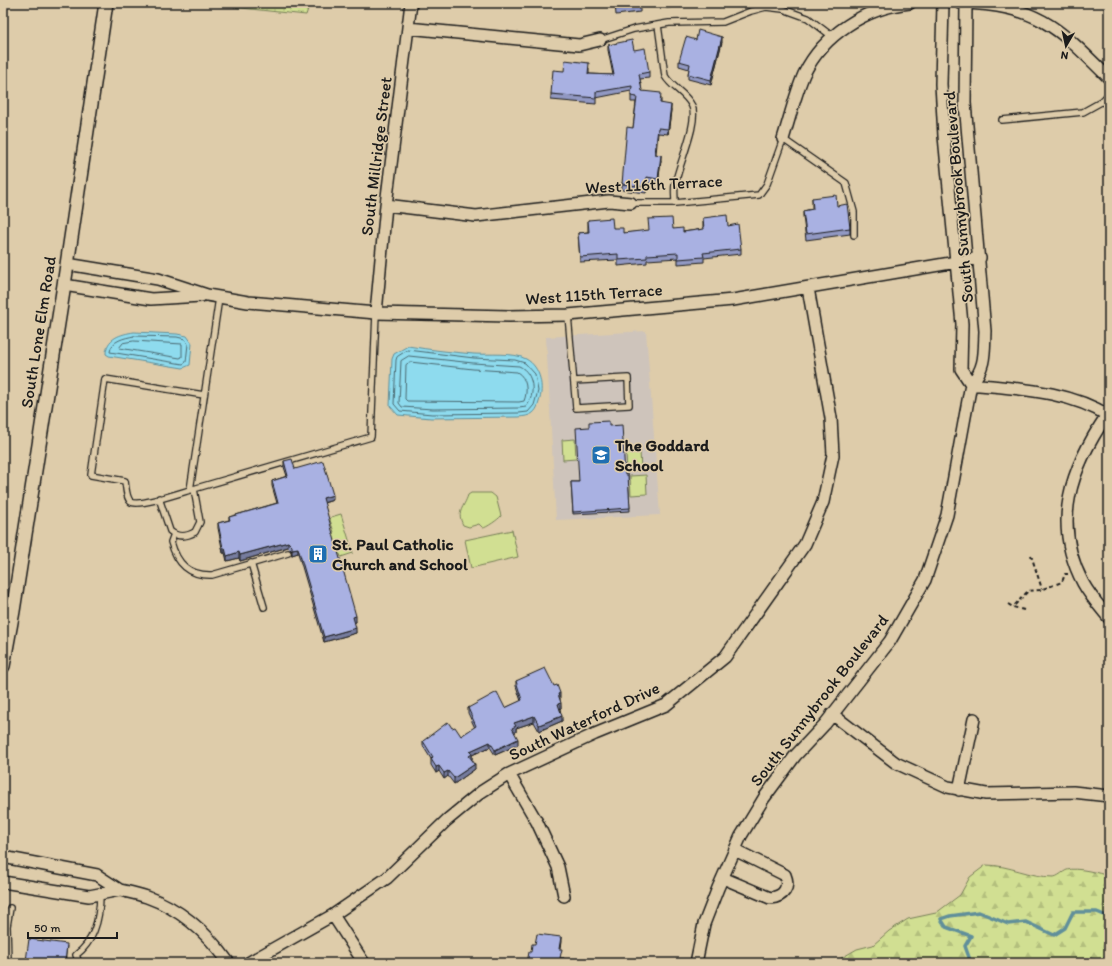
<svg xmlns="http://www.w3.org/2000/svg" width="1112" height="966" viewBox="0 0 1112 966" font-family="Itim,sans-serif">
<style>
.built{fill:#cec4bb}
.grass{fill:url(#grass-dots);stroke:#767e57}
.forest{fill:url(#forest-firs);stroke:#767e57}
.park{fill:#d1df92;stroke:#767e57}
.water{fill:#8edbee;stroke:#608f9a}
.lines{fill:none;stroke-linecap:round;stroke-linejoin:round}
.shore{stroke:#4a6870;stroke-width:1}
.stream{stroke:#608f9a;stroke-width:3.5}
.service-casing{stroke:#1c1c1c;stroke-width:8}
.minor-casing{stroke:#1c1c1c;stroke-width:14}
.tertiary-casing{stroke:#1c1c1c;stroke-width:16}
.path{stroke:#1c1c1c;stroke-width:2;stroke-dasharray:4 3;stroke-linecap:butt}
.service{stroke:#deccaa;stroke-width:5.5}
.minor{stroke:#deccaa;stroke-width:11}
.tertiary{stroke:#deccaa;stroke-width:13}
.wall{fill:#9198c2;stroke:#1c1c1c}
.shaded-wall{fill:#767c9e;stroke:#1c1c1c}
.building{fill:#a9b1e2;stroke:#1c1c1c}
.labels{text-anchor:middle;stroke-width:3;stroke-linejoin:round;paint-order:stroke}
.street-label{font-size:17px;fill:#1c1c1c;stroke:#deccaa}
.poi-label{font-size:17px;font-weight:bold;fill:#1c1c1c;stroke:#deccaa;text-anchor:start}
</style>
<defs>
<pattern id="grass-dots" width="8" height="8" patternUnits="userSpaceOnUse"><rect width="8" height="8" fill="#d1df92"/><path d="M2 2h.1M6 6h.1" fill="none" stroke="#b3bf7d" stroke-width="1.8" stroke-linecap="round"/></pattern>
<pattern id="forest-firs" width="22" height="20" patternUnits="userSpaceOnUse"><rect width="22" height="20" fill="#d1df92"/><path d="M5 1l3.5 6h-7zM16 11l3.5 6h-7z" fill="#b3bf7d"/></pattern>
</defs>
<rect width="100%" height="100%" fill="#deccaa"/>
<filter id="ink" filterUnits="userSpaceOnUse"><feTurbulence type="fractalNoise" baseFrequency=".025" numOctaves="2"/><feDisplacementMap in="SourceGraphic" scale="8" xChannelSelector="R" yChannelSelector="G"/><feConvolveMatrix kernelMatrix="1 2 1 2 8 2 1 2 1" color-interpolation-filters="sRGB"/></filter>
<g filter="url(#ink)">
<path class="built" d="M646,331l14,184 -104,5 -10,-183z"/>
<path class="grass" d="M195,3h115l-4,12z"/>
<path class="forest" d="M986,865c23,0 44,12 67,12 5,0 9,-5 14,-7 10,-3 32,3 42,6v87h-8l-10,-5 -11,5h-243l1,-3 19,-11 16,-4 16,-14 19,-12 28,-6 24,-18 10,-18z"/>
<path class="park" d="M575,439l1,20 -13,1 -1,-20z
M640,451l1,19 -14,1 -1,-19z
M646,475l1,19 -16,1 -1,-19z
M471,493h20l5,4 5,19c-2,3 -15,12 -18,12l-4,-4 -10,3 -6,-2c-7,-14 1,-17 5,-30z
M341,514l12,39 -12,4 -1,-3 -3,1 -6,-22 3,-1 -4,-12 1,-3z
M512,530l6,27 -47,11 -6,-28z"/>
<path class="water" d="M134,332l43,2 10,2 5,7 -2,22 -7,3 -74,-12 -3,-2c0,-16 15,-20 28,-22z
M408,346c22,4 44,6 66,8 15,1 40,-2 52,5 15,8 18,29 13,43 -3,12 -9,14 -20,15l-88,1 -33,-3 -8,-9 2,-47 2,-5z"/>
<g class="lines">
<path class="shore" d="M134,336l43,1 8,2 3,5 -2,18 -3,2 -73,-12c1,-12 15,-14 24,-16z
M134,341l48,3v13l-2,1 -61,-10 4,-5z
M408,350l66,8 41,2 10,3 10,11 3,17 -4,14 -6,7 -9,1 -87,1 -32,-3 -6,-7 2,-44 1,-3z
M409,356l64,7 46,3c15,7 17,29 7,41l-7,1 -86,1 -31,-2 -3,-4 2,-42z
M410,362l63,7 44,3c10,6 11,19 7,29l-5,1 -112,-1 -2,-2 1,-34z"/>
<path class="stream" d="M925,963l27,-3 1,3
M971,963l-6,-17 6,-10 -25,-9 -5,-8 9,-3 29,-4 29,12 18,-2 28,13 11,-7 8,-16h24l12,5"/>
<g class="service-casing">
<path id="service" d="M658,25l7,51c7,12 21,17 27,30 7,16 -14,60 -17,79 -1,5 0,12 0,18
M600,40l34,-11 35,-6 54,-1 28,-11 15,-4 17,2 25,9 25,19
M1002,120l81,-8 18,-10 8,-8
M631,203h44l84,-8 8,-11 16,-45 63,44 8,29v23
M568,315l8,93 53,-3 -1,-27 -54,3
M204,395l-99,-16 -14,96 34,6c1,6 1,17 6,21 7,5 49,-9 59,-12l29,-192
M190,490l181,-53 5,-124
M159,498l11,33c8,7 16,6 25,1l5,-10 -6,-33
M174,534l-3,8c6,22 18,34 41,33l76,-22
M251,563l13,44
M8,963l-1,-37 3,-18
M79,963l-3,-8c19,-14 24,-38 24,-61"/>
</g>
<g class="minor-casing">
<path id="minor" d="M943,3l-2,81 3,52 18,188 -1,45 10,15
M960,3c77,2 97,23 149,75
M408,28l171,17 21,-5
M783,139c7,-22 12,-44 21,-65 19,-39 62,-67 106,-71
M386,205l90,11 133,-15 22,2
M67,264l91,15 49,16 41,7 128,11 133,3 59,-1 165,-15 247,-42
M64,285l87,14 50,-3
M376,313l10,-108 25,-202
M971,384c46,5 97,6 138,32
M1107,415c-36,53 -56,107 -24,168 7,13 17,24 26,35
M832,714l64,49 52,24 38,7 87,-2 36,4
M509,774l28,48 21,45 6,29
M959,790l15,-71
M3,857l94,18 23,15 -31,6 -86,-14
M723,878l47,20c14,-1 20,-11 15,-23l-50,-25
M120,890c9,2 19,4 27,7 34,12 62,38 82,66
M333,915l31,48
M248,963l85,-48 54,-37 60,-58 34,-28 28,-18 86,-40 71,-29 59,-48 80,-113 18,-42 10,-47 -2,-37 -23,-130
M696,963l8,-39 14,-36 23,-52 23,-38 31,-42 30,-32 65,-83 35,-61 22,-65 24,-131c15,-17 13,-31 14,-53l-20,-228 1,-100"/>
</g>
<g class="tertiary-casing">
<path id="tertiary" d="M3,666l10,-55 51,-326 42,-282"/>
</g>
<path class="path" d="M1031,555l11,34
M1008,604l5,3
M1024,610l-11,-3 15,-16 12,-1 22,-8 3,-8h3"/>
<use href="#service" class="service"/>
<use href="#minor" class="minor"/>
<use href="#tertiary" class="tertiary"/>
</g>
<path class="wall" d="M604,3h36v9l-24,3 -1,-11 -10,2z
M666,3h24v3l-24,2z
M696,40l26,2 -11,43 -23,-6v-5l1,-5 -10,-3v-5z
M608,45l26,5 15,22v6l-9,1 2,12 19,7v6l10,6 -3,24 -10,-1 -2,21 5,6 -3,24 -11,-1 -1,10 -24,-3v-6l11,-56 3,-26h-5v-11l-35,7v6l-45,-4v-6l13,-23 25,-3v6l24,1 -5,-25z
M812,198l25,8 13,22v6l-44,6 -3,-24v-5l9,-2z
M703,218l25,8 13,23v5l-37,4v4l-26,2v-6l-31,2v3l-29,3v-6l-38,2 -2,-29 10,-1v-12l25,8 10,5 50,-4 10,3 20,-3z
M609,426l16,49h3l2,36 -57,3 -2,-32h8z
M284,461l11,8 38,31 -9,3 32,119h-2l2,11 -32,9 -26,-89 -6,2v-4l-4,-4 -48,14 -1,-3 -12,3 -2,-8h-2l-5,-25v-5l11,-3v-3l48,-14 -5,-17v-5l15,-5 -3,-9z
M516,681l38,5 6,13 1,9 -1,1 2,12 -23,10 -5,-9 -18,6v4h-2l4,13 -23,10 -5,-8 -18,8v5l3,9 -21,15 -6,-8 -4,3 -5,-8 -3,2 -5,-8v-6l-8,-13v-5l29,-13 9,8 14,-8 -7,-15v-5h37l16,-7 -5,-15z
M67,946l-2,17h-39v-2z"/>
<path class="shaded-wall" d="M722,37v5l-11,43v-5z
M671,105v5l-3,24v-5z
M661,155v5l-3,24v-5z
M333,495v5l-10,3v-5z
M288,542v5l-48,14v-6z
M223,548h2v5h-2z
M298,548v5l-6,2v-6z
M239,552v6l-12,3v-5z
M356,616v6l-3,1v-6z
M356,628v5l-32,9v-5z
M560,693v6l-2,1v-6z
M561,703v5l-3,2v-6z
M534,716v6l-18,6v4l-4,1v-5l2,-5z
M562,716v5l-23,10v-6z
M518,739v6l-23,10v-5z
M490,742v5l-18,8v4l-3,2v-5l1,-5z
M475,764v5l-21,15v-6z
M439,766v5l-3,2v-6z
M448,771v5l-4,3v-6z
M561,937v5l-2,12v-5z"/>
<path class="building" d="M615,3h25v4l-24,2z
M698,30l24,7 -11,43 -23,-6 2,-10 -11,-3 7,-24 10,3z
M632,40l2,10 11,-2 4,24 -10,2 3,17 19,2 -1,10 11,2 -3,24 -10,-1 -3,26 6,1 -3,24 -11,-2 -1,10 -24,-3 5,-57 6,1 4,-31 -6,-1 1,-10 -36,6v6l-45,-4 2,-24 11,1 1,-11 24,3 -1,11 26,1 -6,-30z
M836,195l1,11 10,-2 3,24 -44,6 -3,-23 10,-2 -1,-11z
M727,215l1,11 10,-2 3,25 -38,4 1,4 -26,2v-6l-31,2v3l-29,2v-6l-38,3 -2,-24 11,-1 -1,-12 24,-2 1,10h10v5l26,-3 -1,-11 24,-1 1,11 10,-1v4l21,-3 -1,-11z
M609,421v5l13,-1 3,50h3l2,33 -57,4 -2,-30h8l-3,-54 13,-1v-5z
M292,459l3,10 28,-8 10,34 -10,3 33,118 -3,1 3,11 -32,9 -26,-89 -6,1v-3l-4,-4 -48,13 -1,-3 -12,4 -2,-8h-2l-5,-25 12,-3 -1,-3 49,-14 -6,-22 16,-5 -4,-15z
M545,668l9,18 3,-1 3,8 -2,1 3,9 -3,1 4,12 -23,9 -5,-9 -20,7 2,3 -4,2 6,11 -23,11 -5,-8 -20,9 2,3 -3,2 6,8 -21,14 -6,-7 -4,2 -5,-7 -3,1 -5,-8 2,-2 -10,-16 25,-19 4,6 3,-1 6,9 15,-10 -8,-18 29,-16 8,16 17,-8 -6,-19z
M537,934l24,3 -2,12h3l-2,9h4l-1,5h-36l2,-11h2l1,-8h3z
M29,939l38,5 -2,19h-22l-17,-2z"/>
</g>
<defs>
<g id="school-square" transform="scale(1)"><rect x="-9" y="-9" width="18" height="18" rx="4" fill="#1f6fb2" stroke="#deccaa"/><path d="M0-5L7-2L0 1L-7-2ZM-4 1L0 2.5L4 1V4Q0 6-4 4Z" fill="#fff"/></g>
<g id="building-square" transform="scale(1)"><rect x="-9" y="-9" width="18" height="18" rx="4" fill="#1f6fb2" stroke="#deccaa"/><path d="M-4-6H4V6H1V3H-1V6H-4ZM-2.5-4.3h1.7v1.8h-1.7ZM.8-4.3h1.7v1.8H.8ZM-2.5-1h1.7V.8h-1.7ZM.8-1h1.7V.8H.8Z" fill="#fff"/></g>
</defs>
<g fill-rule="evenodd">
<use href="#school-square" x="601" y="455"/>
<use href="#building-square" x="318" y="554"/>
</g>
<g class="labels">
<g class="street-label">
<text transform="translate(376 156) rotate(-83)" y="6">South Millridge Street</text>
<text transform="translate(654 184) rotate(-3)" y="6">West 116th Terrace</text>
<text transform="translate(958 197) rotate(-95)" y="6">South Sunnybrook Boulevard</text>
<text transform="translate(594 294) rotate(-4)" y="6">West 115th Terrace</text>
<text transform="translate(38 332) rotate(-81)" y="6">South Lone Elm Road</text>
<text transform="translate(819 700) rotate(-52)" y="6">South Sunnybrook Boulevard</text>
<text transform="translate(584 721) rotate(-25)" y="6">South Waterford Drive</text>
</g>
<g class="poi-label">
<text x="615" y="451">The Goddard<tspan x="615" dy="20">School</tspan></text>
<text x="332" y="550">St. Paul Catholic<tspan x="332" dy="20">Church and School</tspan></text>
</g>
</g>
<rect width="1112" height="966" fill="none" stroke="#deccaa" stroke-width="16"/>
<rect x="8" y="8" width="1096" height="950" fill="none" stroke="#1c1c1c" stroke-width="1.5" filter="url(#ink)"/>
<g transform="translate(1066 46) rotate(189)" stroke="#deccaa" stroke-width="3" paint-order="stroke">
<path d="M0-3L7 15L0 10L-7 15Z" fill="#1c1c1c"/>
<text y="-6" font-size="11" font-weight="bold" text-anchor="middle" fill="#1c1c1c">N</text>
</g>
<path d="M28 932v6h89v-6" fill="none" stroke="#1c1c1c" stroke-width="2"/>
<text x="34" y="932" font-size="12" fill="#1c1c1c" stroke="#deccaa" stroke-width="3" paint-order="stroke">50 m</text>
</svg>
